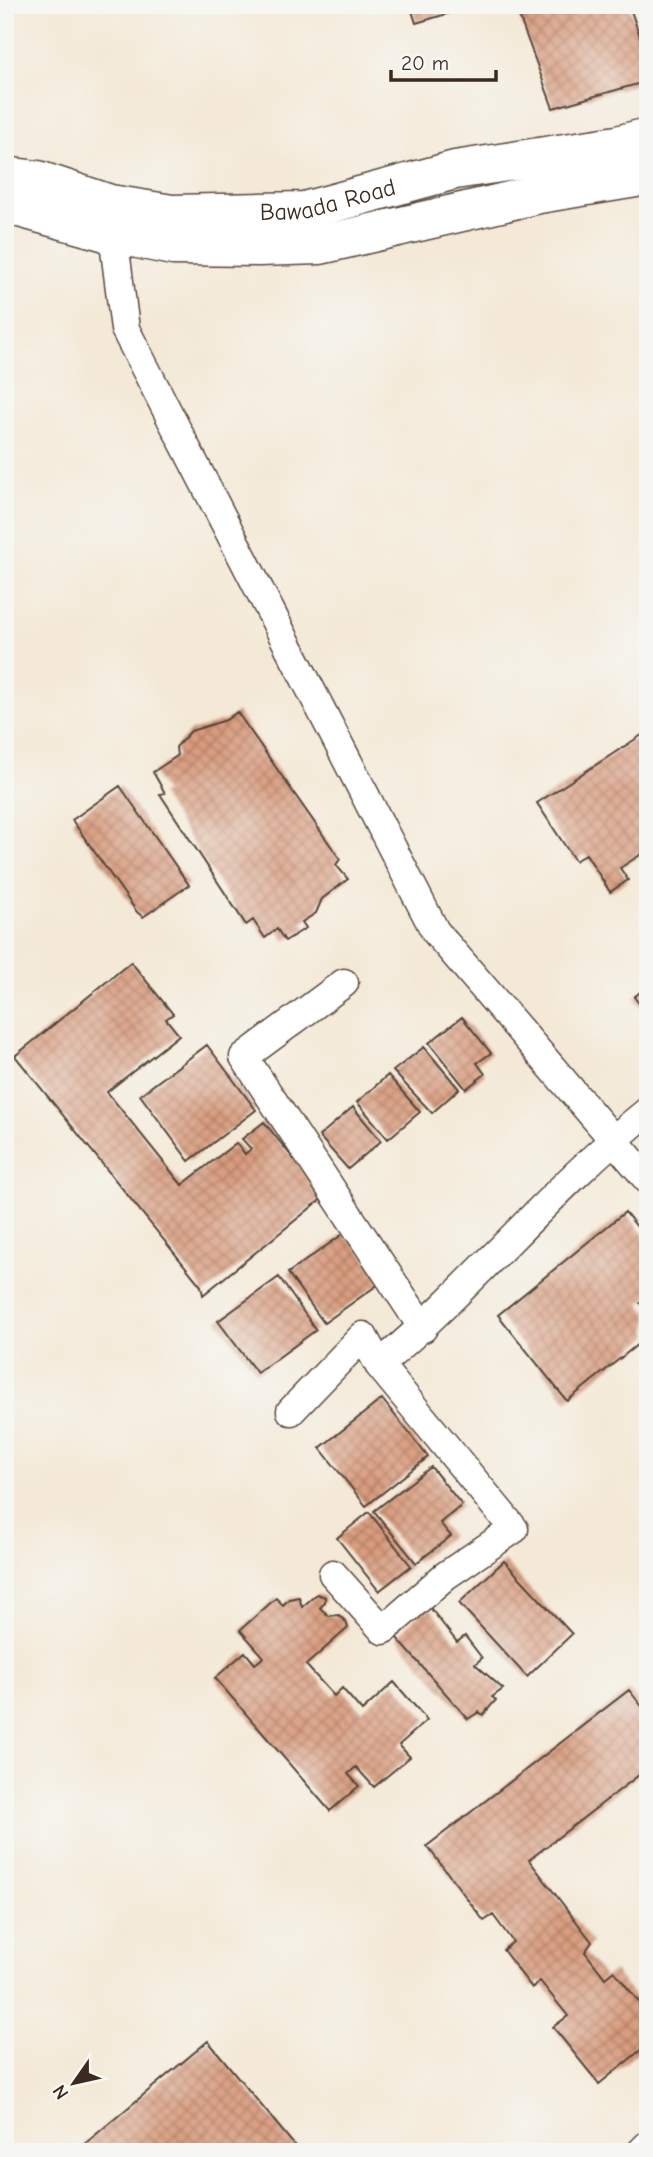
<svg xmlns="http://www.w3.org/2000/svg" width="653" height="2157" viewBox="0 0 653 2157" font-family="'Comic Neue',sans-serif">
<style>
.building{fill:url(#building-cross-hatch)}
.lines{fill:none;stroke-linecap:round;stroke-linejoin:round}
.minor-casing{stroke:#57473a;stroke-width:31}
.primary-casing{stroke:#57473a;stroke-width:41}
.minor{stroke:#fff;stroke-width:28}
.primary{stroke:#fff;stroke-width:38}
.labels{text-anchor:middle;stroke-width:6;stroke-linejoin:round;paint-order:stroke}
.street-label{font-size:24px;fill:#3b2a1e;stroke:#f6f6f2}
</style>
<defs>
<pattern id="building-cross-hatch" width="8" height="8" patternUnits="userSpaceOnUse" patternTransform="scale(1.75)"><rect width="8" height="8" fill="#d99c7e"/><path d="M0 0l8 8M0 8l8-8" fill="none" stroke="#b17f67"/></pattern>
</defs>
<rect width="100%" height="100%" fill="#f6f6f2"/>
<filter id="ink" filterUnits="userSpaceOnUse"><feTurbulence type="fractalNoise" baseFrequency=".0143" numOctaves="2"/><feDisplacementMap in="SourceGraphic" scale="14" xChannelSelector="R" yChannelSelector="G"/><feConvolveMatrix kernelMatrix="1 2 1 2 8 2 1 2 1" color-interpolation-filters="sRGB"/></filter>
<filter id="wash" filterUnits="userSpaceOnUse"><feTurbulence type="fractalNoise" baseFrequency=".00686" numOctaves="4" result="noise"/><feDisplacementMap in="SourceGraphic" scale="28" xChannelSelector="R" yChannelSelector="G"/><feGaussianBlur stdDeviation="1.57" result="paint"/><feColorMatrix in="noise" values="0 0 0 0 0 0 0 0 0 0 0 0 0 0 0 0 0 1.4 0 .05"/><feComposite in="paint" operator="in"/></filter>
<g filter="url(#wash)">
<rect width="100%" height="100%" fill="#f4e9d7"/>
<g id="blocks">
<path class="building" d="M410,5h64v1l-58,17z
M515,5h114l19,55v21l-95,27z
M237,712l103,147 -4,6 12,14 -26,20 -6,14 -14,9 4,6 -21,13 -8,-12 -12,9 -12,-18 -7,5 -86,-131 5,-1 -12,-21 24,-16 -1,-9 15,-16 35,-11z
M648,731v119l-28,18 8,12 -18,12 -24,-38 -11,7 -38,-58z
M120,786l69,99 -46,32 -6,-5 -65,-92z
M131,962l42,52 -7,5 13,16 -72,57 75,93 54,-42 9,11 6,-5 -9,-10 22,-17 60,75 -121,98 -2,-9 -186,-230z
M648,986v29l-14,-18z
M462,1017l29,36 -14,10 8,11 -19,15 -37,-46z
M207,1045l49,65 -67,51 -49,-66z
M424,1047l35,42 -27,24 -39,-42z
M388,1075l32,37 -32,27 -31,-37z
M353,1107l28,34 -33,28 -29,-33z
M625,1212l23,28v57l-8,6 8,10v23l-81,65 -69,-86z
M346,1232l37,49 -59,42 -36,-50z
M279,1277l37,53 -59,43 -39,-52z
M382,1399l46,58 -62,49 -46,-58z
M431,1467l31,38 -22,18 11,13 -35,27 -42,-52z
M369,1512l42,54 -32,25 -42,-53z
M504,1561l68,73 -45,43 -68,-74z
M317,1594l8,3v5l-5,6 9,8 10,-1 7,7 2,6 -42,37 28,31 8,-8 20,23 32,-29 33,38 -28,25 11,12 -36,30 -18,-20 -8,7 11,12 -29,25 -115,-133 30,-26 10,12 9,-7 -24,-27 36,-32 7,7 6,-6 10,-2 3,10z
M428,1605l29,37 8,-6 17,22 -7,6 28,25 -11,8 4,3 -13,15 -4,-3 -11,7 -72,-82z
M629,1690l19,24v54l-119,92 63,82 -7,10 20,26 9,-7 34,42v31l-49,40 -46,-57 15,-11 -28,-35 -8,7 -29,-38 10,-8 -20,-27 -9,6 -57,-75z
M208,2041l92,111h-225z"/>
</g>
</g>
<g filter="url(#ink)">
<use href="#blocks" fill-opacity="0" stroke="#57473a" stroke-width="2"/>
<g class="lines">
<g class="minor-casing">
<path id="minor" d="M111,218l14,111 310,602 213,249
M344,983l-100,74 179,271
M379,1365c95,-80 173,-177 269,-254
M291,1411l72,-75 16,29 135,164 -69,47 -62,54 -50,-56
M641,2152l7,-7"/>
</g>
<g class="primary-casing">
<g id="primary">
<path id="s1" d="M5,176l33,4 72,24 62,10 132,-3 151,-41 162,-25 31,-8"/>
<path d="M5,204l108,30 60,12 85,1 62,-2 219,-51 109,-18"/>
</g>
</g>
<use href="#minor" class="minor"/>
<use href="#primary" class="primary"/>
</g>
</g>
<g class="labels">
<g class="street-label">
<text dy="8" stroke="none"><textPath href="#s1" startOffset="329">Bawada Road</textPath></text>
</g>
</g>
<rect width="653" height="2157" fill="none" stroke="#f6f6f2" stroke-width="28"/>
<g transform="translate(74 2083) rotate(236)" stroke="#f6f6f2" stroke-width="5" paint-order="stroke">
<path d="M0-5L12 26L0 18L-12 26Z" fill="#3b2a1e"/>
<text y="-10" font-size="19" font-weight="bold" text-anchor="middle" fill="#3b2a1e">N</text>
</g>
<path d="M391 70v10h105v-10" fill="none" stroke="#3b2a1e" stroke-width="3.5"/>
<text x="401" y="70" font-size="21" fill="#3b2a1e" stroke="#f6f6f2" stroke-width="5" paint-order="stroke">20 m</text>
</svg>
